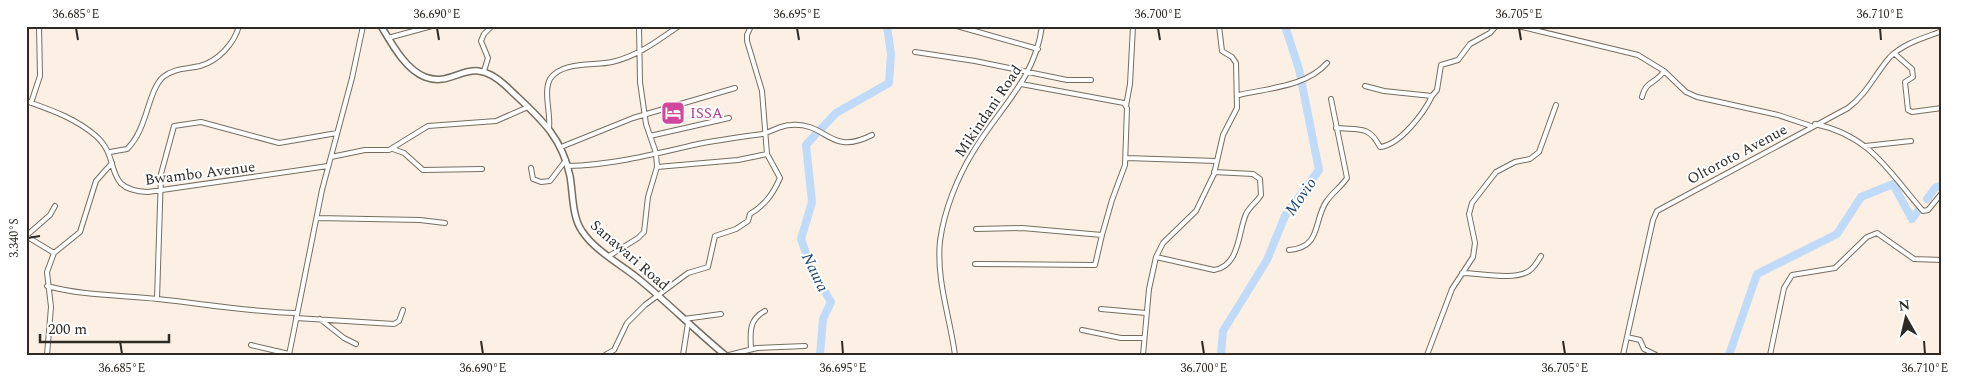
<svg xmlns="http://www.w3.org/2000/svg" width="1968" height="381" viewBox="0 0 1968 381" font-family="Spectral,serif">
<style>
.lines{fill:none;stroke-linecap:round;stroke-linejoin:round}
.river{stroke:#bfdbf9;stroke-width:8}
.street-casing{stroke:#766d61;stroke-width:6}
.secondary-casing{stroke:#766d61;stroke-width:8}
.street{stroke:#fff;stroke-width:4}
.secondary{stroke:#fff;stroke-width:5}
.ticks{fill:none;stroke:#2e2a25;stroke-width:2}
.labels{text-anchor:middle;stroke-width:4;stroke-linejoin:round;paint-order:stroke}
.street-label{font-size:15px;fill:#2e2a25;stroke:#fff}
.hotel-label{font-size:15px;fill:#b23c85;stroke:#fff;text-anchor:start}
.water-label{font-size:16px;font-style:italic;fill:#1d456d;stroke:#fff}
.neatline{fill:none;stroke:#2e2a25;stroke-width:2}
.ticks-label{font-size:12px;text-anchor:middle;fill:#2e2a25}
</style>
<rect width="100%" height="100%" fill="#fbf0e3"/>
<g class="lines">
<path class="river" d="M821,129l15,-16 53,-30 2,-29 -4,-28
M816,134l-10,11 6,57 -11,37 11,31 19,32 -8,17 -3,36
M1927,199l8,-11 7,-3
M1221,355l2,-24 44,-71 18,-44 34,-46 -20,-101 -14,-43
M1729,355l28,-81 80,-40 24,-37 32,-13 19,35 5,-7"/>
<g class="street-casing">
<path id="street" d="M751,26l-4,9v6l15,50 5,63
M957,26l81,23
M1518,26l120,29 26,16 22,21 11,5 81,18 33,11
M388,38l44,-12
M915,52l60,9 92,19h24
M1895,54l17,15 1,8 -8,5 3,28 4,2 30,-4
M484,71l4,-13 -7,-17 3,-7 8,-8
M1365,86l19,5 48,5 5,-6 4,-25 17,-5 12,-16 20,-11 6,-7
M1239,95c29,-7 67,-8 88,-32
M1642,97c4,-17 14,-13 22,-26
M26,101c25,9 49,17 70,35 27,24 5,54 52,56l180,-26
M31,103l9,-27 -1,-50
M1126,106l4,-22 3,-58
M1815,124c56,12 73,47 108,87l5,-1 14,-17
M549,128c2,-14 -6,-36 1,-49 11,-18 45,-13 62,-17 26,-6 45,-21 67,-36
M1336,128c23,2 33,-3 44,19 20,-2 44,-34 52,-51
M650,136l79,-18
M1865,146l46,-5
M561,147l72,-29 102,-30
M393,149l11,4 19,17 59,-1
M110,152l17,-3c21,-20 20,-57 36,-72 11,-9 24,-8 37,-11 18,-5 34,-22 39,-40
M331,157l34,-7h24l39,-24 68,-5 32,-14
M1126,158l91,3
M567,166c45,-1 88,-12 131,-22 21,-4 43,-7 64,-10 10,-2 18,-9 29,-9 37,-3 38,32 81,10
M531,168l2,11 8,3 9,-1 16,-21
M317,218l103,2 25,3
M976,229l46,-1 80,7 10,-35 13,-35 2,-57 -3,-5 -103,-19
M26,236l28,17 -7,19 4,35 -4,48
M26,236l24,-21 5,-9
M1289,250c33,-3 24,-28 37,-48 6,-9 15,-15 21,-24l-16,-79
M54,253l26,-21 16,-51 16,-18
M609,256l29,-18 6,-6 4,-35 9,-30 -1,-14 -10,-29 -6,-42 -1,-56
M1156,257l58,13c26,-4 24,-38 32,-56 4,-8 11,-12 15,-19l-1,-16 -7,-5 -39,-2
M975,264l120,1 7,-30
M1462,273c17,0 52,8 67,-2 5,-3 9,-10 12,-15
M47,286c37,10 74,9 111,13 47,5 92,13 139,14
M157,299l4,-125 13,-48 27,-4 78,21 58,-10
M1101,309l45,4
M296,318l98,6 5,-3 4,-11
M320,319l24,19 12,6
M684,319l37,-5
M1082,330l39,8h22
M1627,337l13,3 4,9 12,6
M251,345l38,9
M751,349c-1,-17 -2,-30 14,-38
M289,355l33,-165 30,-112 11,-52
M605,355l9,-5 13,-27 18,-18 43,-32 20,-6 7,-31 21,-7 12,-8 2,-7c15,-9 23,-20 30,-36l-13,-24 -29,6 -81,7
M683,355l5,-32
M729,355l28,-7 48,-2
M955,355c-5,-38 -19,-75 -15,-114 4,-30 17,-63 33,-89 26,-44 62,-72 69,-126
M1143,355l6,-66 7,-32 7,-14 33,-32 18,-37 9,-39 14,-27 -1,-45 -4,-6 -10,-6 -3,-25
M1427,355l25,-66 21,-32 2,-14 -6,-29 3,-11 24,-31 19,-10 15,-3 9,-7 17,-47
M1623,355l30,-135 4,-9 191,-103c19,-14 27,-34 42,-51 14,-14 34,-19 52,-26
M1770,355l14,-67 8,-13 43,-7 32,-31 10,-4 37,26 28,1"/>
</g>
<g class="secondary-casing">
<path id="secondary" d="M381,26c11,18 24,43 44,51 31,12 44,-26 81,9 30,29 55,47 64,90 3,17 2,41 12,55 13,20 40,34 58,49 29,24 56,51 85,75"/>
</g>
<use href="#street" class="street"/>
<use href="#secondary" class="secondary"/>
</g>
<path class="ticks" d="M76,28l2,12M437,28l2,12M797,28l2,12M1158,28l2,12M1519,28l2,12M1880,28l1,12M28,238l12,-2M120,341l2,13M481,341l2,13M842,341l1,13M1202,341l2,13M1563,341l2,13M1924,341l1,13"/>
<defs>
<g id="hotel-square" transform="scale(1.25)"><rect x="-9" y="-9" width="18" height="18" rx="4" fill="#d1479c" stroke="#fff"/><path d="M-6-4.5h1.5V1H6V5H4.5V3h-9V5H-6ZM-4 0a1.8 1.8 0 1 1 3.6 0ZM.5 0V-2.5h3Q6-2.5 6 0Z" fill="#fff"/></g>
</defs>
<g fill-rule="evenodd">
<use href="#hotel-square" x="673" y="113"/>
</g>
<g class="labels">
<g class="street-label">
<text transform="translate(988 111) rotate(-56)" y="5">Mikindani Road</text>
<text transform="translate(1737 154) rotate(-28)" y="5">Oltoroto Avenue</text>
<text transform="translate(200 173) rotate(-7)" y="5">Bwambo Avenue</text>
<text transform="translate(630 255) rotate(41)" y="5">Sanawari Road</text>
</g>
<g class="hotel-label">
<text x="690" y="118">ISSA</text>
</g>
<g class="water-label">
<text transform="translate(1300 196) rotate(-55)" y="6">Movio</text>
<text transform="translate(816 272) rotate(64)" y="6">Naura</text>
</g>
</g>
<rect width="1968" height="381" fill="none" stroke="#ffffff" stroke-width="55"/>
<g transform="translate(1906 318) rotate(352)" stroke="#ffffff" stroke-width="4" paint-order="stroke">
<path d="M0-4L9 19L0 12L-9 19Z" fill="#2e2a25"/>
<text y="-8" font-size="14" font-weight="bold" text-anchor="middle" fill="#2e2a25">N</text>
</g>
<path d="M40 334v8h129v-8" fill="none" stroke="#2e2a25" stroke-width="2.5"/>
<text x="48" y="334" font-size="15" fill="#2e2a25" stroke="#ffffff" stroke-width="4" paint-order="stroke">200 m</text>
<rect x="28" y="28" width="1912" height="326" class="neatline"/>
<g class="ticks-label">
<text x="76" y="18">36.685°E</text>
<text x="437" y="18">36.690°E</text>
<text x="797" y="18">36.695°E</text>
<text x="1158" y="18">36.700°E</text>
<text x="1519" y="18">36.705°E</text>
<text x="1880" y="18">36.710°E</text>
<text transform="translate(14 238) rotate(-90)" y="4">3.340°S</text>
<text x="122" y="372">36.685°E</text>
<text x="483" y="372">36.690°E</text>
<text x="843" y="372">36.695°E</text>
<text x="1204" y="372">36.700°E</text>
<text x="1565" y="372">36.705°E</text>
<text x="1925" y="372">36.710°E</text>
</g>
</svg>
